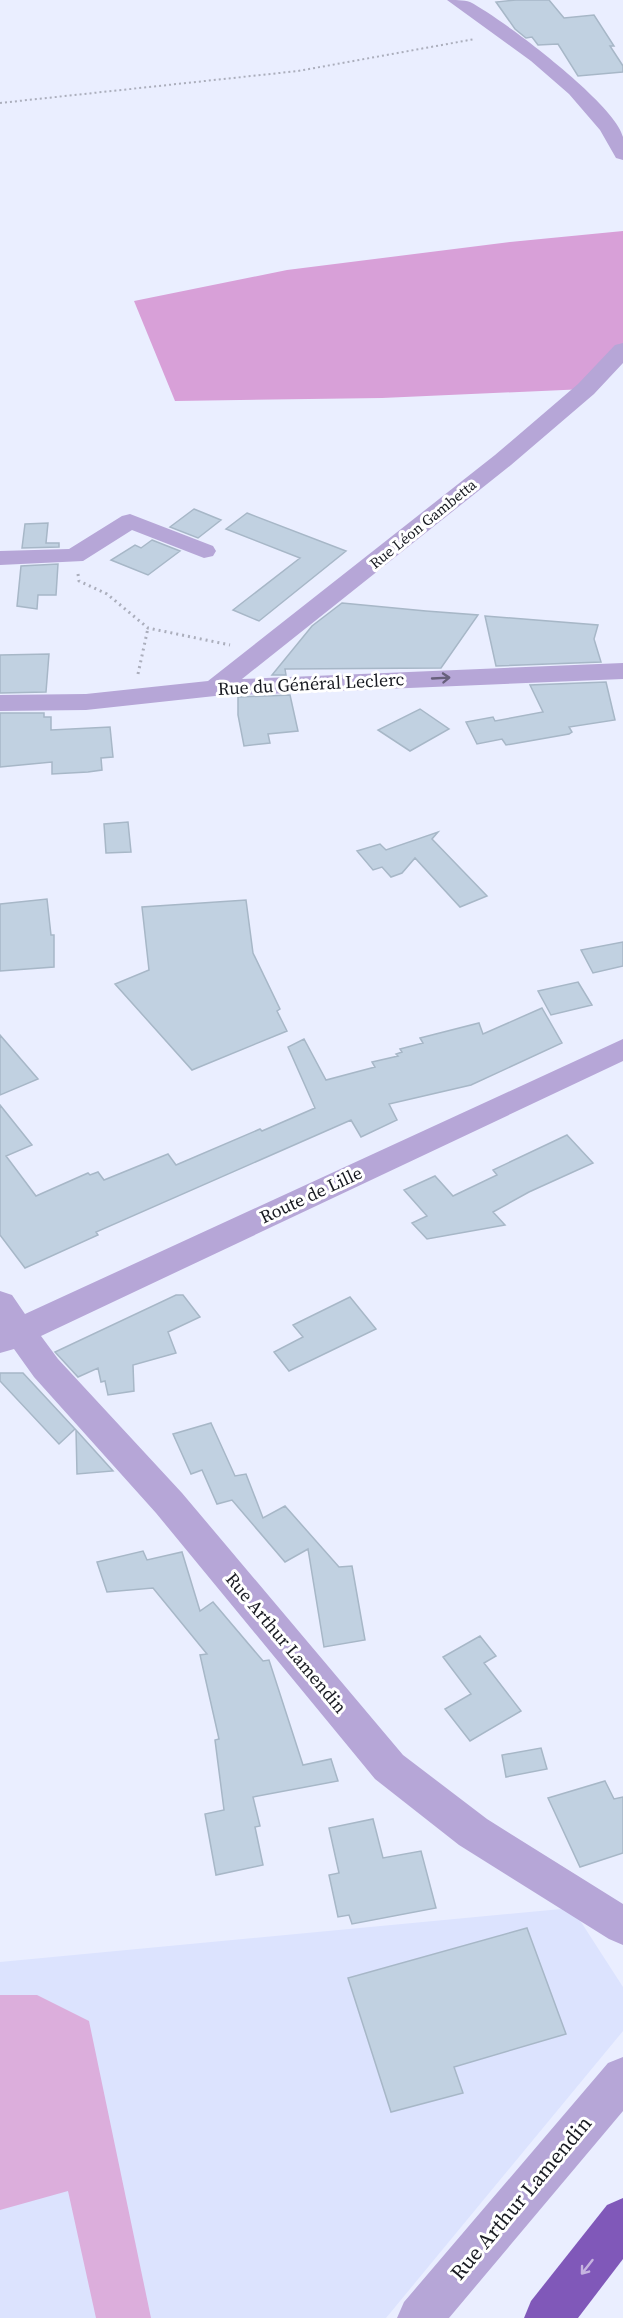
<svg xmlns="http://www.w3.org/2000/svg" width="623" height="2318" viewBox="0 0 623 2318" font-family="'Source Serif 4',serif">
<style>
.built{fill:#dce3fe}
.green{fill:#dcaedc}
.forest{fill:#d8a0d8}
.building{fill:#c1d1e1;stroke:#a7b7c7;stroke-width:1.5}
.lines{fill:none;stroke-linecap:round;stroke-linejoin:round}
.path-far1{stroke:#abaebc;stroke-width:2;stroke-dasharray:2 3;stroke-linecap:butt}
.path{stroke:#abaebc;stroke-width:3;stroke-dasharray:2 4;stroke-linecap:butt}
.minor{fill:#b6a6d7;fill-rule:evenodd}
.trunk{fill:#8058b9;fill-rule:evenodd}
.oneway{stroke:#67607c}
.oneway2{stroke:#c6b4e0}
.labels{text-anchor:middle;stroke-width:6;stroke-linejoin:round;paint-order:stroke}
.far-street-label{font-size:15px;fill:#181a21;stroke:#fff}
.street-label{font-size:18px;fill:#181a21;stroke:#fff}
.near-street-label{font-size:21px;fill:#181a21;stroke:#fff}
</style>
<rect width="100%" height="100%" fill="#eaeeff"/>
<path class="built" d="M572,1908l51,79v44l-237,287h-386v-356z"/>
<path class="green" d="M0,1995h37l52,26 62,297h-55l-28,-127 -68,19z"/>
<path class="forest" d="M623,231v119l-37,39 -204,9 -207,3 -41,-100 153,-31 223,-28z"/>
<path class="building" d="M516,0h33l15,18 30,-3 20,31h-4l13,20v6l-45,4 -20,-32 -20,1 -6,-8 -6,1 -11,-9 -19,-27z
M194,509l27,11 -23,18 -28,-11z
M247,513l99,38 -87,70 -26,-11 67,-52 -74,-29z
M48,523l-2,20h13v4l-37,1 3,-24z
M152,540l28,11 -32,24 -37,-15 24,-15 6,3z
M58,564l-2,31h-18l-1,14 -20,-3 4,-40z
M342,603l84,8 52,4 -37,53 -156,1 1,6h-14l40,-49z
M485,616l113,9 -4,14 7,23 -105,4z
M49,654l-3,38 -46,1v-38z
M606,682l9,38 -46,7 3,5 -3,2 -63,11 -4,-6 -25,5 -11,-22 27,-5 2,4 48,-9 -13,-27z
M290,695l8,36 -30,3 2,9 -26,3 -6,-31v-18z
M420,709l29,20 -39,22 -32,-21z
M0,713h44v4h7v13l59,-3 3,30 -12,1 1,12 -14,2 -36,2v-12l-52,5z
M128,822l3,30 -25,1 -2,-29z
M438,832l-6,7 55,57 -27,11 -45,-49 -13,15 -11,4 -9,-10 -9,3 -16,-19 23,-7 6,6z
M47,899l4,36h3v32l-54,4v-67z
M246,900l7,53 27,56 -3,2 10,20 -95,39 -77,-86 34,-14 -7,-63z
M623,942v24l-30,7 -12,-23z
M578,982l14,23 -41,10 -13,-24z
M542,1008l20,35 -91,42 -82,19 8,16 -36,17 -10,-17 -255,112 2,3 -73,33 -25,-33v-130l32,40 -26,11 30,40 52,-23 2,2 8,-3 6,8 64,-26 8,11 84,-36 2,2 53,-23 -27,-61 16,-8 22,41 49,-13 -3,-5 26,-6 -2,-2 6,-2 -2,-3 23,-6 -3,-5 59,-15 4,11z
M0,1035l38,44 -38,16z
M567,1135l26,28 -64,29 -36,20 12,13 -78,14 -15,-16 15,-7 -23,-26 31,-14 18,20 44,-21 -4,-5z
M176,1295h7l17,22 -32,15 8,21 -43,12 1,26 -26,4 -3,-14 -4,1 -3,-14 -20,9 -23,-25z
M350,1297l26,32 -87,42 -15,-19 29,-15 -10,-12z
M0,1373h23l52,56 -16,15 -59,-63z
M211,1423l24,53 11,-2 17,44 22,-12 54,61 13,-1 13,74 -41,7 -16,-98 -23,13 -53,-62 -15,4 -15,-34 -11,4 -18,-40z
M76,1430l37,41 -36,3z
M143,1551l4,9 35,-8 18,59 13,-9 50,59 6,-1 34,105 28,-6 7,22 -85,16 7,29 -5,1 8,38 -47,10 -11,-61 19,-4 -9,-70 4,-1 -19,-84 7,-1 -54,-66 -46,4 -10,-30z
M480,1636l16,20 -12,7 37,48 -51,30 -25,-32 26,-15 -28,-37z
M541,1748l6,21 -41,8 -4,-22z
M605,1781l9,18 9,-2v56l-43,14 -32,-69z
M373,1819l10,39 38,-7 15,57 -84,16 -3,-9 -11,2 -9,-42 10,-2 -10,-45z
M527,1928l39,106 -112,33 9,26 -72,19 -43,-134z"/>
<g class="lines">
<path class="path-far1" d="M0,103l298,-32 177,-32"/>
<path class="path" d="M78,574l1,7 28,13 41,34 82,17
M138,674l10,-46"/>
<path class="minor" d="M447,0c7,0 17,0 23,2 31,16 146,102 153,135 0,7 0,16 0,23l-7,-2 -16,-28 -31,-36 -38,-33z
M623,343v20l-29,31 -83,71 -269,214 381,-16v16l-408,17 -129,14 -86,1v-16l86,-1 122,-13 287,-226 83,-71 37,-39z
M130,514l83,32 3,5 -3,5 -9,2 -72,-28 -49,31 -83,4v-14l69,-2 53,-33z
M623,1039v22l-582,275 17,23 124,134 221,262 84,64 136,85v41l-14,-6 -150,-94 -84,-66 -219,-266 -122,-136 -20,-28 -14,4v-62l12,4 13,19z
M623,2057v54l-174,207h-52l7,-16 204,-239z"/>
<path class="trunk" d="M623,2198v61l-45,59h-54l7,-17 76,-96z"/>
</g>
<defs><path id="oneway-shaft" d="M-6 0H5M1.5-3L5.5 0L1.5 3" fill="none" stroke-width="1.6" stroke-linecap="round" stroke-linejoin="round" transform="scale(1.5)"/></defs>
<use class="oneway" href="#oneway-shaft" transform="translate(441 678) rotate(-3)"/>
<use class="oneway2" href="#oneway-shaft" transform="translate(587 2267) rotate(128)"/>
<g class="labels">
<g class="far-street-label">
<text transform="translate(423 524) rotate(-39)" y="5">Rue Léon Gambetta</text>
</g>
<g class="street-label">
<text transform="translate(311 684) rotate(-3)" y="6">Rue du Général Leclerc</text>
<text transform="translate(311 1195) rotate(-25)" y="6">Route de Lille</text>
<text transform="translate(286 1643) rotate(50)" y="6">Rue Arthur Lamendin</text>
</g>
<g class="near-street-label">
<text transform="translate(521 2198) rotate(-50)" y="7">Rue Arthur Lamendin</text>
</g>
</g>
</svg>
